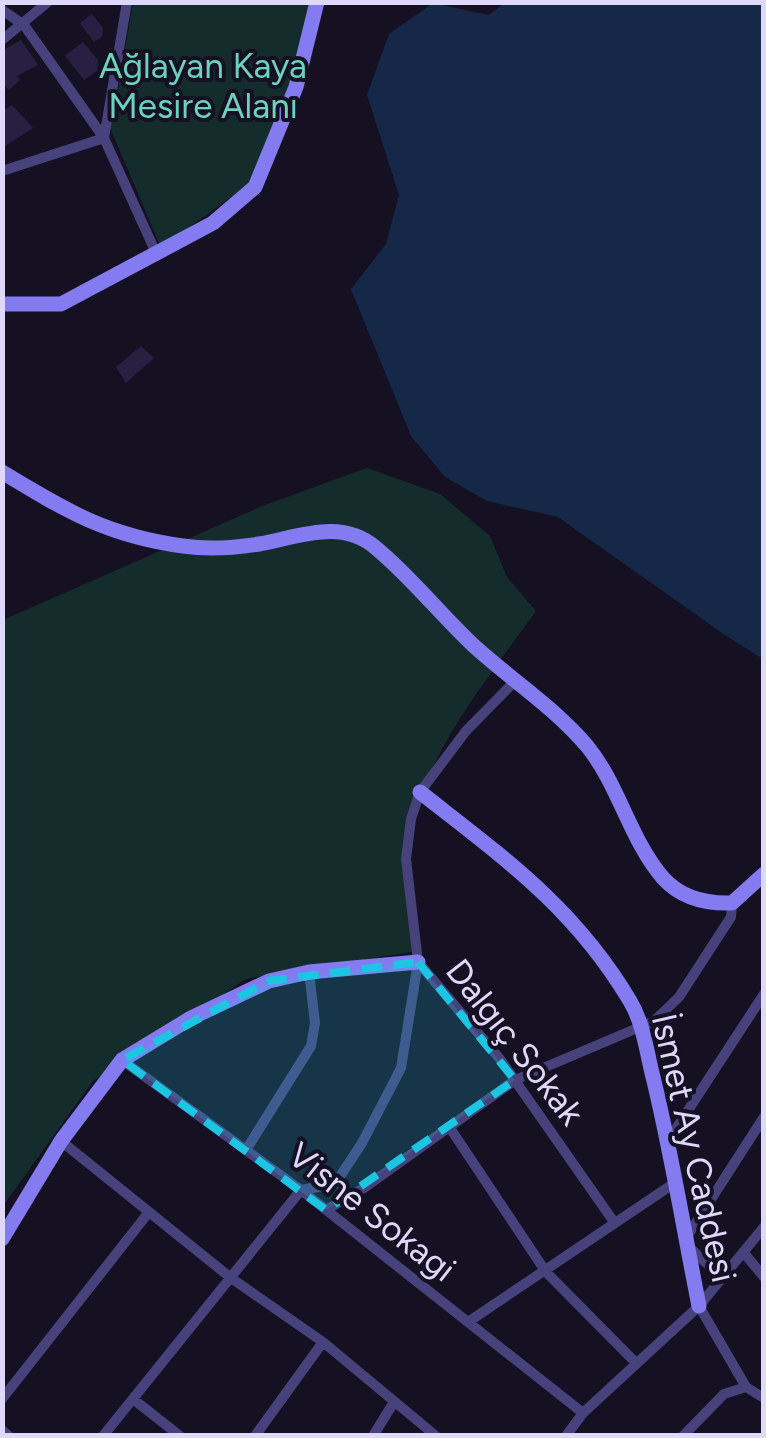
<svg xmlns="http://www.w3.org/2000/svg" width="766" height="1438" viewBox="0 0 766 1438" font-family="Figtree,sans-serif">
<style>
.green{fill:#152c2c}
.water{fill:#162848}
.building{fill:#282042}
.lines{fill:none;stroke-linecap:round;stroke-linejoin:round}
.street{stroke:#47427c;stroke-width:10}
.secondary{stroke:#837bef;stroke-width:15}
.marked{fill:#1cc6e2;fill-opacity:0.2;stroke:#1cc6e2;stroke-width:8;stroke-dasharray:20 12;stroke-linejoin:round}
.labels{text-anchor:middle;stroke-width:8;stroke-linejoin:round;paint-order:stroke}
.park-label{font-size:35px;fill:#6dd2bd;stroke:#151123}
.street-label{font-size:35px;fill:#ded8fa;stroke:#151123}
</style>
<rect width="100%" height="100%" fill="#151123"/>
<path class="green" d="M133,3h178l-22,87 -42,96 -83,59 -5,-2 -50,-118 6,-17z
M367,468l73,26 50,42 17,41 29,34c-47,66 -113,145 -127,226 -5,28 5,84 8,114l-171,28 -153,102 -90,125v-586l259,-114z"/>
<path class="water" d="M505,3h258v656l-41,-26 -164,-116 -71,-16 -42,-24 -34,-41 -60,-147 35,-45 13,-49 -32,-100 22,-61 44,-31 55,12z"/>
<path class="building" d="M92,14l11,14 -1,9 -8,5 -14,-19z
M21,40l17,25 -21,11 3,4 -11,10 -7,-7v-32z
M83,42l15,18 -1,11 -13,9 -19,-24z
M12,105l21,23 -31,20v-37z
M141,346l13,12 -28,25 -10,-16z"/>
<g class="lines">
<path class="street" d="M2,10l22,15 80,113 52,115
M2,40l46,-38
M2,171l102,-33 23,-136
M516,680l-50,51 -46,61 -9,27 -5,40 12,103 82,97 114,163
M122,1060l179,130 282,223
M450,1128l96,144 90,91
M61,1141l170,137 92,64 113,94
M668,1141l96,-147
M246,1150l65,-104 4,-23 -6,-51
M326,1210l38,-22 151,-108 139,-59 25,-24 52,-80 1,-14
M686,1238l78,-121
M688,1246l34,32
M743,1252l21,25
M699,1306l47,81
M468,1322l208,-140
M2,1399l147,-187
M133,1399l47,37
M2,1430l7,6
M103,1436l198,-246 34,-6 27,-41 39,-75 17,-106
M255,1436l68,-94
M373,1436l21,-34
M566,1436l17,-23 116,-107 65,-79
M683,1436l41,-42 22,-7 18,11"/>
<path class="secondary" d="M2,304h59l152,-81 42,-36 41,-100 21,-85
M2,472c64,39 106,64 181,74 26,4 51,2 76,-2 40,-7 82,-26 117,4 35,29 64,66 97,97 37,34 81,62 114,101 32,39 43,94 76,132 18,20 42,26 69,25l32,-29
M420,792c84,66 154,115 210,209 14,23 17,54 24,80 18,75 30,150 45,225
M2,1239l59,-98 61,-81 69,-42 78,-37 40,-9 109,-10"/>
</g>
<path class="marked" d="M418,962l97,118 -189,130 -204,-150 147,-79z"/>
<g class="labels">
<g class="park-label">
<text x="203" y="78">Ağlayan Kaya<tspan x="203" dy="40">Mesire Alanı</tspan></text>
</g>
<g class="street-label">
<text transform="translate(515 1042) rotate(52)" y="12">Dalgıç Sokak</text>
<text transform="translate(694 1148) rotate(77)" y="12">İsmet Ay Caddesi</text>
<text transform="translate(372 1212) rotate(38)" y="12">Visne Sokagi</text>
</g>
</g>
<rect width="766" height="1438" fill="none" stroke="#ded8fa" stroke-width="10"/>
</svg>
